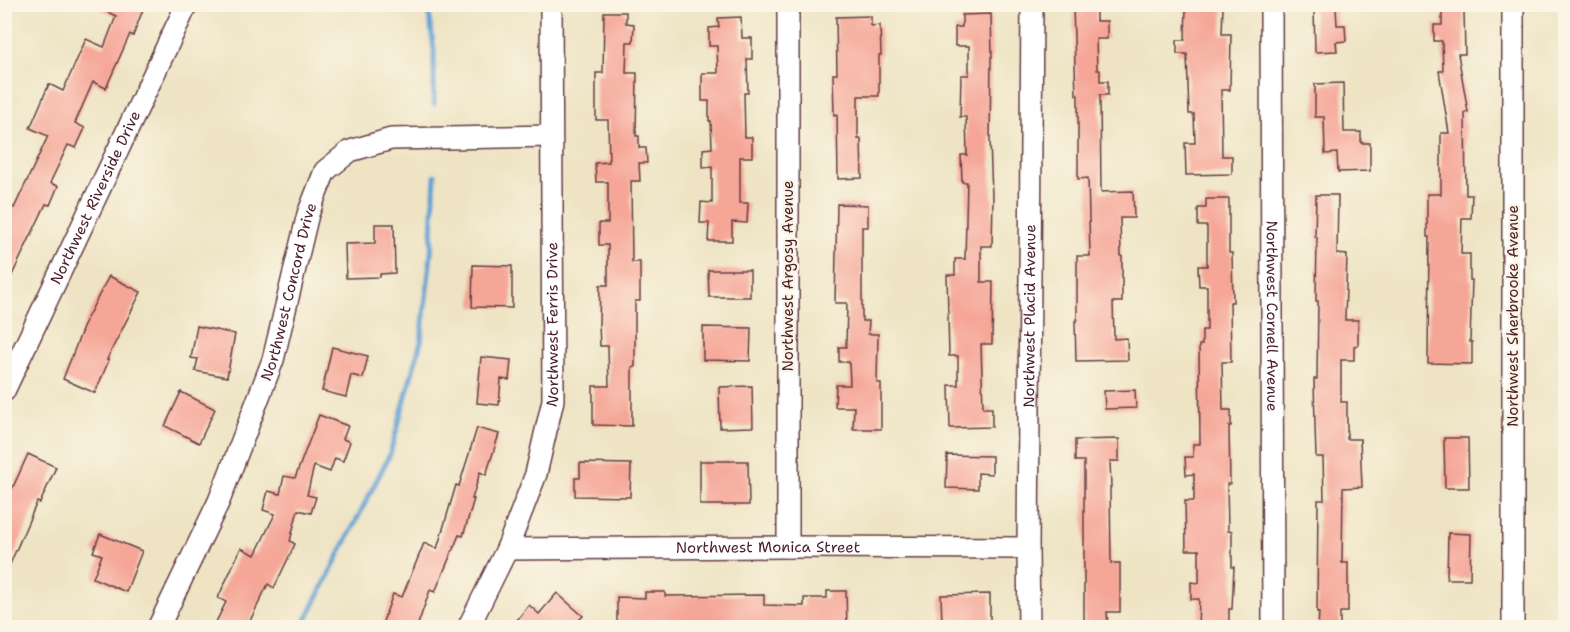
<svg xmlns="http://www.w3.org/2000/svg" width="1570" height="632" viewBox="0 0 1570 632" font-family="'Shantell Sans',sans-serif">
  <style>
    .lines { fill: none; stroke-linecap: round; stroke-linejoin: round }
    .stream { stroke: #5f9fd2; stroke-width: 5 }
    .building { fill: #f5a697 }
    .minor-casing { stroke: #633d42; stroke-width: 24 }
    .minor { stroke: #fff; stroke-width: 21 }
    .labels { text-anchor: middle; dominant-baseline: central; stroke-width: 5; stroke-linejoin: round; paint-order: stroke }
    .street-label { font-size: 15px; fill: #4a1f2b; stroke: #fcf5e5 }
  </style>
  <rect width="100%" height="100%" fill="#fcf5e5"/>
  <filter id="ink" filterUnits="userSpaceOnUse"><feTurbulence type="fractalNoise" baseFrequency=".0167" numOctaves="2"/><feDisplacementMap in="SourceGraphic" scale="12" xChannelSelector="R" yChannelSelector="G"/><feConvolveMatrix kernelMatrix="1 2 1 2 8 2 1 2 1" color-interpolation-filters="sRGB"/></filter>
  <filter id="wash" filterUnits="userSpaceOnUse"><feTurbulence type="fractalNoise" baseFrequency=".008" numOctaves="4" result="noise"/><feDisplacementMap in="SourceGraphic" scale="24" xChannelSelector="R" yChannelSelector="G"/><feGaussianBlur stdDeviation="1.35" result="paint"/><feColorMatrix in="noise" values="0 0 0 0 0 0 0 0 0 0 0 0 0 0 0 0 0 1.4 0 .05"/><feComposite in="paint" operator="in"/></filter>
  <g filter="url(#wash)">
    <rect width="100%" height="100%" fill="#eee4c4"/>
    <g class="lines">
      <g class="stream">
        <path d="M428,4l6,46v54"/>
        <path d="M302,628l88,-174 31,-113 10,-87 4,-79"/>
      </g>
    </g>
    <g id="blocks">
      <g class="building">
        <path d="M90,4h55l-12,32 -3,-2 -24,54 -13,-6 -18,41 10,5 -9,20 -8,-3 -18,38 8,3 -8,19 -4,-1 -42,88v-89l10,5 34,-72 -18,-8 19,-44 14,7 23,-52 18,8 12,-31z"/>
        <path d="M1073,7h23v14h11v18h-11l1,31h3v11h8v14h-8l1,97 32,-1 1,27h-14l1,38h1v46h-9l1,37 13,-1 1,22 -52,1 -1,-40h2v-65h13l-2,-78 -10,1v-84h-2z"/>
        <path d="M1186,7h37l-1,27h9l-1,56h-9l1,66h10v18l-46,1 -1,-32h10l-1,-29h-5l-2,-60h-10v-14h8z"/>
        <path d="M1336,8l1,17h8l1,16 -10,1 1,9 -22,1 -1,-43z"/>
        <path d="M1442,11h22l1,43h-7l10,58h-3l1,83h6l-1,23h-9l-1,36h9v26h2l-2,62h2v22l-44,-1 1,-126h-2v-43h14v-61h8l-10,-62h4l-1,-30h-8v-16h8z"/>
        <path d="M604,12h22v11l8,1 -1,18h-6l-1,31h11l-1,63h3v12h7l1,15h-8l1,18h-9l1,81h8v39h-5v66h-3v59l-39,-1v-39h16l-1,-40h-8l-1,-22 1,-39h8v-40h-9v-22h9v-41h-12l-1,-19 14,-1 -1,-42h-12v-47h7z"/>
        <path d="M991,14l1,43h-1l-1,83 2,57h1l-1,49h-11v36h12l-1,62h-11l2,64h9v19l-42,1 -1,-43h9v-29h-9l-2,-81h8v-16h10l2,-77h-5l-1,-27h6l-1,-38h-6l1,-42h8v-29h-14v-19h7v-12z"/>
        <path d="M871,16v10l9,-1 1,30h-2v41h-21v43h3l1,39 -24,1 -1,-65 -3,1 -1,-41h4l-1,-57z"/>
        <path d="M741,17l1,21h10v21h-5l1,34h-4l1,44h7v20h-12v46h8l-1,20 -15,-1v19h-24l1,-18h-9l1,-21 11,1v-36l-9,1v-19l9,-1 -1,-27h-2v-20h-7v-28h16l-1,-27h-8v-18l10,-1 -1,-9z"/>
        <path d="M1343,83l1,49h17v11h9v28l-32,1 -1,-19 -12,1 -1,-37h-9v-33z"/>
        <path d="M1316,195h22l-1,59 10,1 -2,65h13v26h-4v14h-13v42h6v37h13l2,48 -19,1 -1,75h6v49h-8v15h-22l1,-15h-2l1,-112h6l-1,-43h-7l-1,-32 -1,-46h3l1,-78h-2l1,-64h-2z"/>
        <path d="M1206,199h23v54h3l1,49h-3l1,60h-9l1,48h8v16h-2l1,58h-3l1,47h4v36h2l-2,42h-3v18h-31l1,-28h-8v-17l8,1v-33h-13l-1,-49h9v-27l-8,1 -1,-18h8v-13h7l-1,-99h3v-15h5v-44h-8l-1,-20h9v-40h-9v-18h8z"/>
        <path d="M837,204l31,1v22h-6v94h7l-1,13h10l-1,49h4v46h-28l1,-22h-19l1,-22h14l-1,-23h-10v-15h7l1,-44h-12z"/>
        <path d="M375,224h19l1,49 -15,1v3l-34,1 -1,-34 30,-1z"/>
        <path d="M473,265l39,1v42l-40,-1z"/>
        <path d="M708,270h42v27h-41z"/>
        <path d="M109,276l32,16 -32,63 -2,5h2l-14,33 -32,-14 23,-59z"/>
        <path d="M197,326l38,8 -8,43 -32,-6 3,-12 -7,-1z"/>
        <path d="M703,327l48,1 -1,33 -47,-1z"/>
        <path d="M332,347l36,9 -5,22 -12,-3 -5,22 -24,-6z"/>
        <path d="M481,357l30,3 -2,20 -8,-1 -2,26 -22,-2z"/>
        <path d="M752,386l1,41 -33,1 -1,-41z"/>
        <path d="M1135,390l1,18 -31,1 -1,-18z"/>
        <path d="M181,392l34,17 -16,34 -34,-17z"/>
        <path d="M319,415l29,11 -5,13 7,3 -7,19 -8,-3 -5,14 -16,-6 -7,29 9,2 -5,16 -13,-3 -8,31 5,3 -21,44 -6,-4 -21,43h-20l-11,-5 10,-20 -8,-4 23,-50 14,7 20,-41 -12,-4 5,-19 12,3 4,-18 11,2z"/>
        <path d="M477,428l22,6 -13,41 -6,-3 -8,27h2l-11,37 -4,-1 -24,57 -5,-2 -13,37h-36l12,-33 9,3 22,-54 13,6 19,-64 3,1z"/>
        <path d="M1444,438h24l1,50h-24z"/>
        <path d="M1119,439v22h-9l1,26h-1l1,76h9v49h-13l1,15h-24v-166h-9v-21z"/>
        <path d="M28,454l28,13 -16,36 -3,-1 -33,76v-71z"/>
        <path d="M947,455l45,1v18l-14,-1v16l-32,-1z"/>
        <path d="M700,461h48l1,44h-49z"/>
        <path d="M580,463l51,1 -1,33 -55,-1v-18h5z"/>
        <path d="M1448,533l23,1 -1,45h-23z"/>
        <path d="M100,534l42,17 -16,41 -33,-14 9,-23 -9,-3z"/>
        <path d="M827,591h19l1,36h-211l-19,-1v-29l28,1v-6h20v4l99,-1v10l40,1v-8h23z"/>
        <path d="M557,593l26,23 -11,11h-47l-8,-7 12,-15 10,9z"/>
        <path d="M990,594v29l-48,1 -1,-29z"/>
      </g>
    </g>
  </g>
  <g filter="url(#ink)">
    <use href="#blocks" fill-opacity="0" stroke="#633d42" stroke-width="1.5"/>
    <g class="lines">
      <g class="minor-casing">
        <g id="minor">
          <path d="M788,4v543"/>
          <path id="s1" d="M1271,4l2,624"/>
          <path d="M1513,4v624"/>
          <path id="s2" d="M4,391l183,-387"/>
          <path id="s3" d="M507,549l281,-2 240,1"/>
          <path id="s4" d="M158,628l61,-127 54,-141 35,-146 17,-43 25,-20 41,-12 160,-3"/>
          <path id="s5" d="M468,628l39,-79 29,-75 17,-74 -2,-396"/>
          <path id="s6" d="M1029,628l-1,-80 4,-544"/>
        </g>
      </g>
      <use href="#minor" class="minor"/>
    </g>
  </g>
  <g class="labels">
    <g class="street-label">
      <text stroke="none"><textPath href="#s2" startOffset="214">Northwest Riverside Drive</textPath></text>
      <text transform="translate(788 276) rotate(-90)">Northwest Argosy Avenue</text>
      <text stroke="none"><textPath href="#s4" startOffset="362">Northwest Concord Drive</textPath></text>
      <text stroke="none"><textPath href="#s6" startOffset="312">Northwest Placid Avenue</textPath></text>
      <text stroke="none"><textPath href="#s1" startOffset="312">Northwest Cornell Avenue</textPath></text>
      <text transform="translate(1513 316) rotate(-90)">Northwest Sherbrooke Avenue</text>
      <text stroke="none"><textPath href="#s5" startOffset="320">Northwest Ferris Drive</textPath></text>
      <text stroke="none"><textPath href="#s3" startOffset="261">Northwest Monica Street</textPath></text>
    </g>
  </g>
  <rect width="1570" height="632" fill="none" stroke="#fcf5e5" stroke-width="24"/>
</svg>
